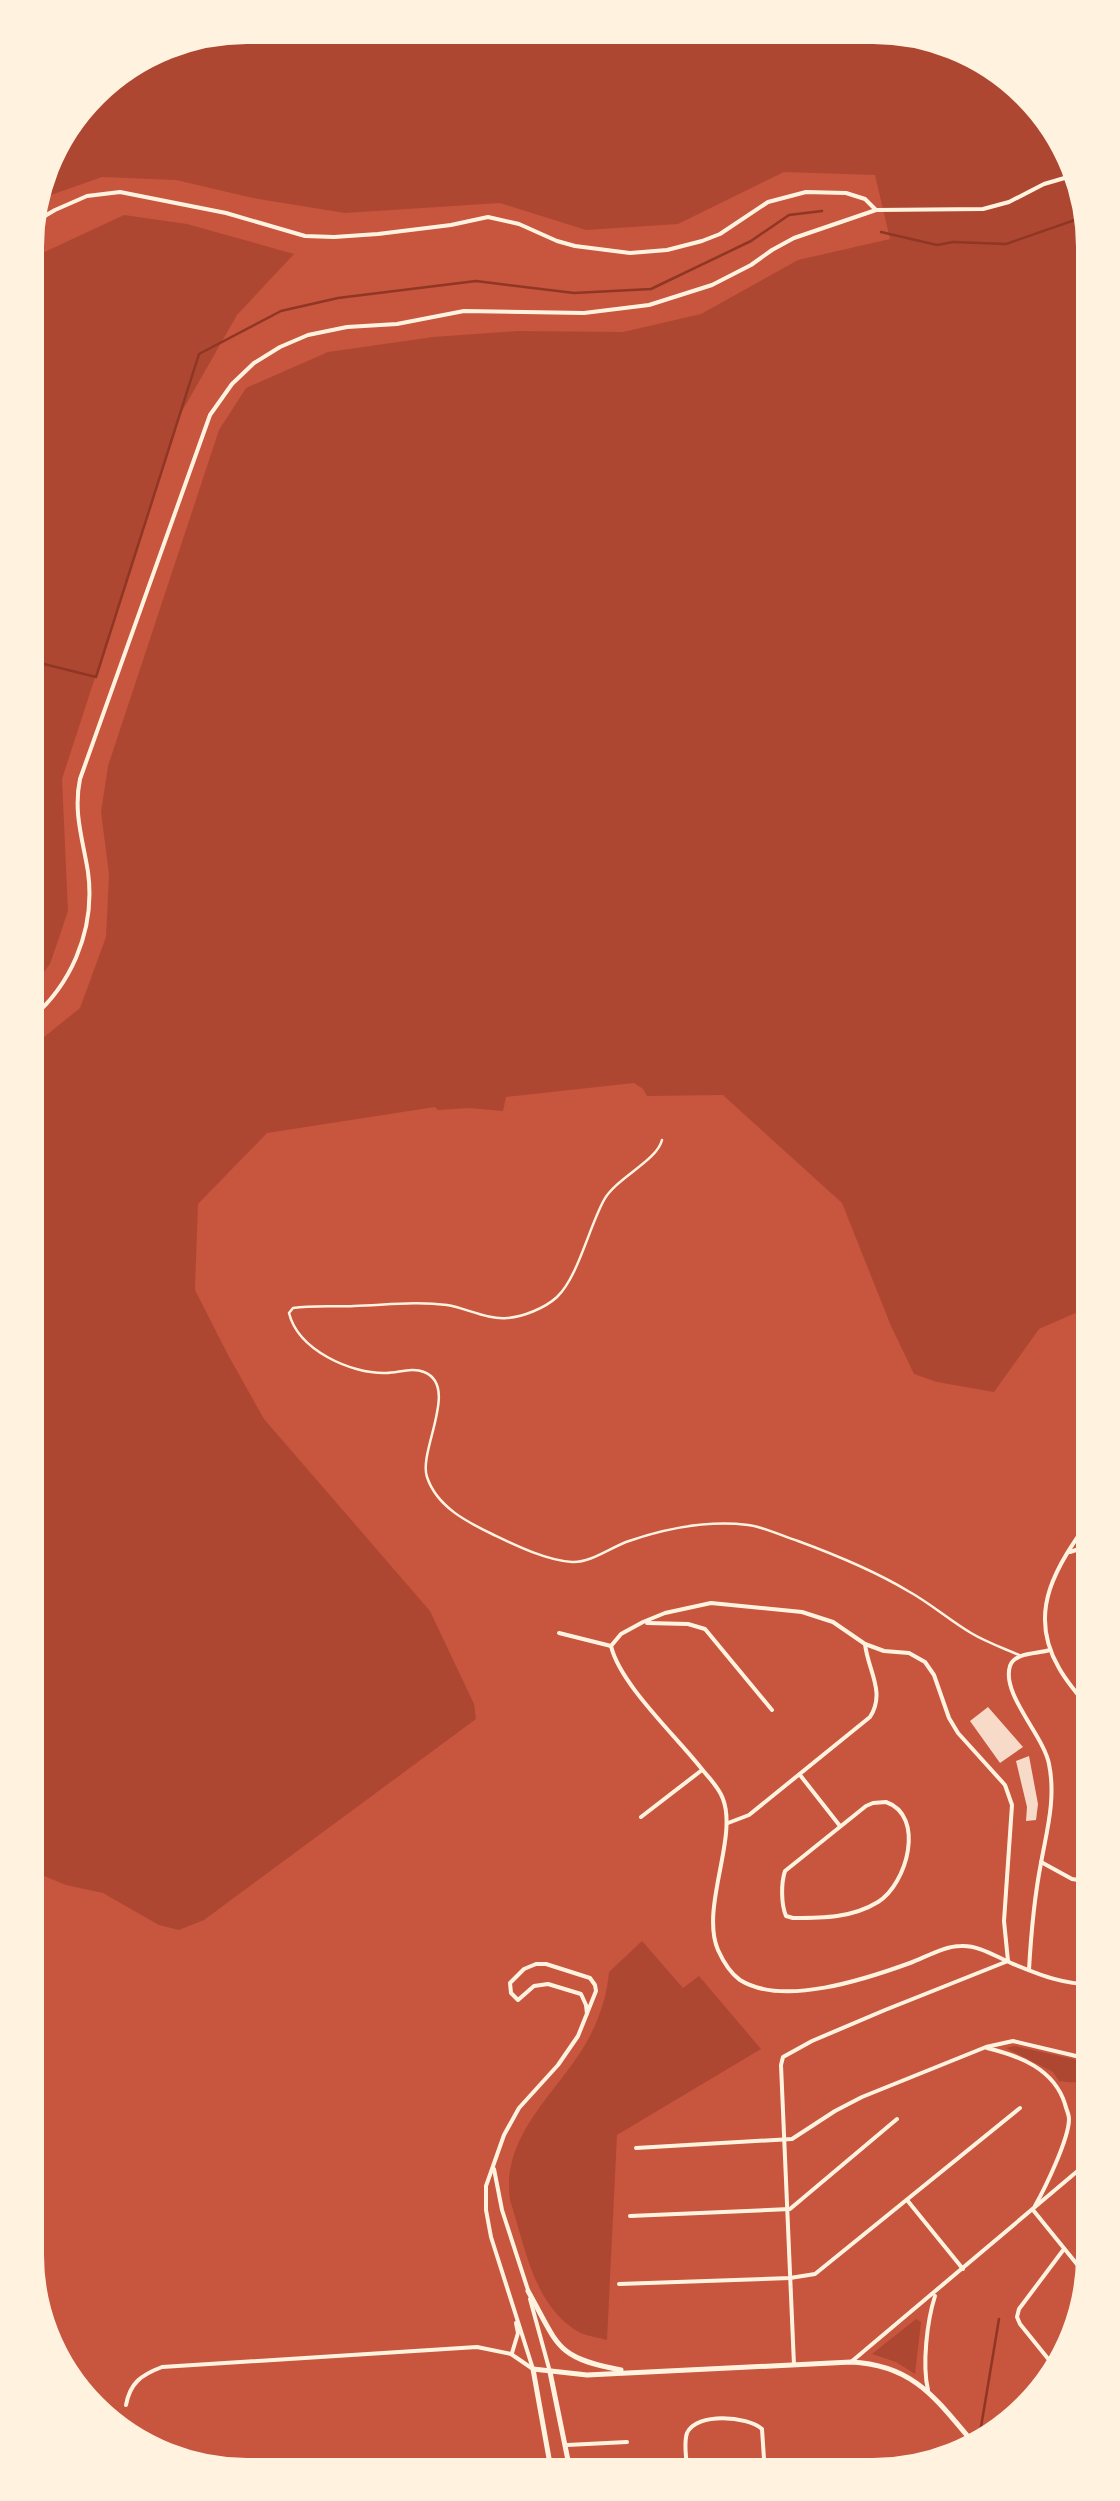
<svg xmlns="http://www.w3.org/2000/svg" width="1120" height="2501" viewBox="0 0 1120 2501" font-family="Merriweather,serif">
  <style>
    .green { fill: #ae4732 }
    .lines { fill: none; stroke-linecap: round; stroke-linejoin: round }
    .stream { stroke: #8f3625; stroke-width: 2.5 }
    .building { fill: #f7dbc8 }
    .path { stroke: #fff3e0; stroke-width: 2.5 }
    .service { stroke: #fff3e0; stroke-width: 2.5 }
    .minor { stroke: #fff3e0; stroke-width: 4 }
    .tertiary { stroke: #fff3e0; stroke-width: 5 }
    .rim { fill: none; stroke: #fff3e0; stroke-width: 12 }
  </style>
  <rect width="100%" height="100%" fill="#c8553d"/>
  <g class="green">
    <path d="M247,20l670,4 106,53 69,110 4,1117 -57,25 -45,63 -57,-10 -23,-8 -23,-48 -49,-123 -119,-108 -76,1 -4,-7 -9,-6 -128,14 -3,14 -34,-3 -31,2 -3,-3 -168,26 -69,71 -3,86 32,63 37,66 166,192 44,93 2,15 -272,201 -25,10 -20,-5 -56,-32 -37,-8 -22,-9 -18,-17 -3,-805 57,-46 26,-71 3,-63 -8,-62 7,-46 111,-336 27,-42 82,-36 105,-15 84,-6 106,1 78,-18 97,-54 92,-21 -15,-64 -91,-3 -106,52 -92,6 -86,-27 -155,10 -92,-15 -77,-18 -74,-3 -74,26 16,-57 53,-69 63,-40z"/>
    <path d="M124,215l63,9 107,30 -57,61 -56,98 -119,366 6,132 -18,53 -27,35 -2,-736z"/>
    <path d="M642,1941l41,47 16,-12 62,73 -144,86 -10,205c-10,-3 -22,-4 -30,-9 -44,-27 -52,-85 -67,-131 -9,-64 45,-105 75,-155 13,-22 22,-48 24,-73z"/>
    <path d="M1015,2046l62,14 22,-6c0,30 -16,30 -40,27l-6,-9 -47,-24z"/>
    <path d="M916,2319l5,3 -6,52 -19,-12 -24,-8z"/>
  </g>
  <g class="lines">
    <g class="stream">
      <path d="M881,232l56,13 16,-3 53,2 86,-30"/>
      <path d="M22,665l14,-3 60,15 103,-323 82,-43 57,-13 138,-17 98,12 77,-4 100,-48 38,-26 33,-4"/>
      <path d="M980,2433l19,-114"/>
    </g>
  </g>
  <g class="building">
    <path d="M988,1707l35,40 -23,16 -30,-42z"/>
    <path d="M1029,1756l9,48 -2,16 -10,1 1,-14 -11,-46z"/>
  </g>
  <g class="lines">
    <path class="path" d="M1091,1699l6,-6"/>
    <path class="service" d="M662,1140c-5,21 -46,38 -58,60 -15,27 -26,77 -47,97 -12,11 -34,20 -50,21 -19,2 -41,-10 -60,-13 -31,-4 -61,0 -93,1 -20,1 -41,-1 -61,2l-4,5c9,37 62,61 97,60 12,0 26,-6 38,-1 36,14 -6,79 3,105 10,30 40,45 67,58 23,11 52,25 78,27 19,1 39,-15 57,-21 38,-13 78,-21 119,-16 16,2 34,11 50,16 38,14 75,29 110,50 22,12 41,29 63,42 15,9 32,15 48,22"/>
    <g class="minor">
      <path d="M21,230l34,-20 32,-14 33,-4 106,21 79,23 29,1 44,-3 73,-9 37,-8 31,7 38,17 18,5 55,7 37,-3 35,-9 18,-7 48,-32 38,-10 40,1 19,6 11,11"/>
      <path d="M23,1025c47,-35 73,-94 65,-153 -5,-32 -15,-59 -8,-93l130,-364 22,-31 22,-21 26,-16 28,-12 39,-8 50,-3 67,-13 120,2 65,-8 63,-20 39,-20 21,-15 22,-12 82,-28 107,-1 26,-7 35,-18 24,-7 17,-1"/>
      <path d="M1097,1509c-34,49 -74,98 -38,159 10,18 25,34 39,50"/>
      <path d="M1070,1552l15,-5 12,1"/>
      <path d="M647,1623l41,1 17,5 67,81"/>
      <path d="M559,1633l52,13"/>
      <path d="M611,1646c9,38 64,89 90,122 7,9 18,19 22,31 15,39 -23,109 -5,151 5,11 12,23 22,30 43,27 126,-1 170,-17 16,-6 34,-17 51,-17 17,-1 34,10 50,17 29,12 55,23 87,21"/>
      <path d="M611,1646l10,-12 22,-12 22,-9 46,-10 91,9 31,10 32,22 19,7 25,2 16,9 9,13 15,43 9,15 47,52 7,20 -8,116 4,40"/>
      <path d="M800,1775l40,51"/>
      <path d="M886,1802c40,14 21,82 -8,100 -26,16 -55,16 -85,16l-7,-2c-5,-12 -5,-33 -1,-45l81,-65 7,-3z"/>
      <path d="M641,1817l61,-47"/>
      <path d="M728,1823l21,-8 121,-98c16,-25 -2,-46 -5,-73"/>
      <path d="M1041,1862l31,17 26,4"/>
      <path d="M1029,1970c2,-36 5,-71 12,-107 6,-33 15,-65 8,-99 -5,-28 -48,-70 -39,-98 5,-14 27,-12 40,-16"/>
      <path d="M987,2048c33,8 67,21 78,56 1,5 4,10 4,15 0,20 -24,69 -34,87"/>
      <path d="M636,2148l156,-9 43,-28 27,-14 124,-50 27,-6 63,15"/>
      <path d="M494,2169l8,41 26,80"/>
      <path d="M907,2200l56,69"/>
      <path d="M1033,2210l60,74"/>
      <path d="M630,2216l160,-7 107,-90"/>
      <path d="M619,2284l171,-6 25,-4 205,-166"/>
      <path d="M530,2299l20,73"/>
      <path d="M512,2353l6,-20 -2,-10"/>
      <path d="M851,2362l248,-209"/>
      <path d="M794,2365l-13,-300 2,-8 29,-16 73,-31 123,-49"/>
      <path d="M533,2369l-42,-132 -5,-27v-24l18,-51 15,-27 39,-43 20,-29 18,-45 -1,-6 -5,-7 -44,-14h-10l-12,5 -14,14 1,10 7,7 16,-14 14,-2 33,10 5,11 1,9"/>
      <path d="M1058,2371l-38,-47 -3,-7 2,-8 45,-60"/>
      <path d="M928,2390c-6,-25 -1,-69 7,-94"/>
      <path d="M126,2405c4,-22 15,-30 36,-38l315,-20 34,7 22,15"/>
      <path d="M567,2445l60,-3"/>
      <path d="M688,2474c-1,-12 -5,-29 -1,-41 10,-21 60,-17 75,-4l3,45"/>
    </g>
    <g class="tertiary">
      <path d="M528,2291c31,55 27,67 93,79"/>
      <path d="M550,2372l21,103"/>
      <path d="M552,2475l-19,-106 54,6 264,-13c65,3 87,40 125,84"/>
    </g>
  </g>
  <path d="M0 0H1120V2501H0ZM247 38H873A209 209 0 0 1 1082 247V2255A209 209 0 0 1 873 2464H247A209 209 0 0 1 38 2255V247A209 209 0 0 1 247 38Z" fill="#fff3e0" fill-rule="evenodd"/>
  <path class="rim" d="M247 38H873A209 209 0 0 1 1082 247V2255A209 209 0 0 1 873 2464H247A209 209 0 0 1 38 2255V247A209 209 0 0 1 247 38Z"/>
</svg>
